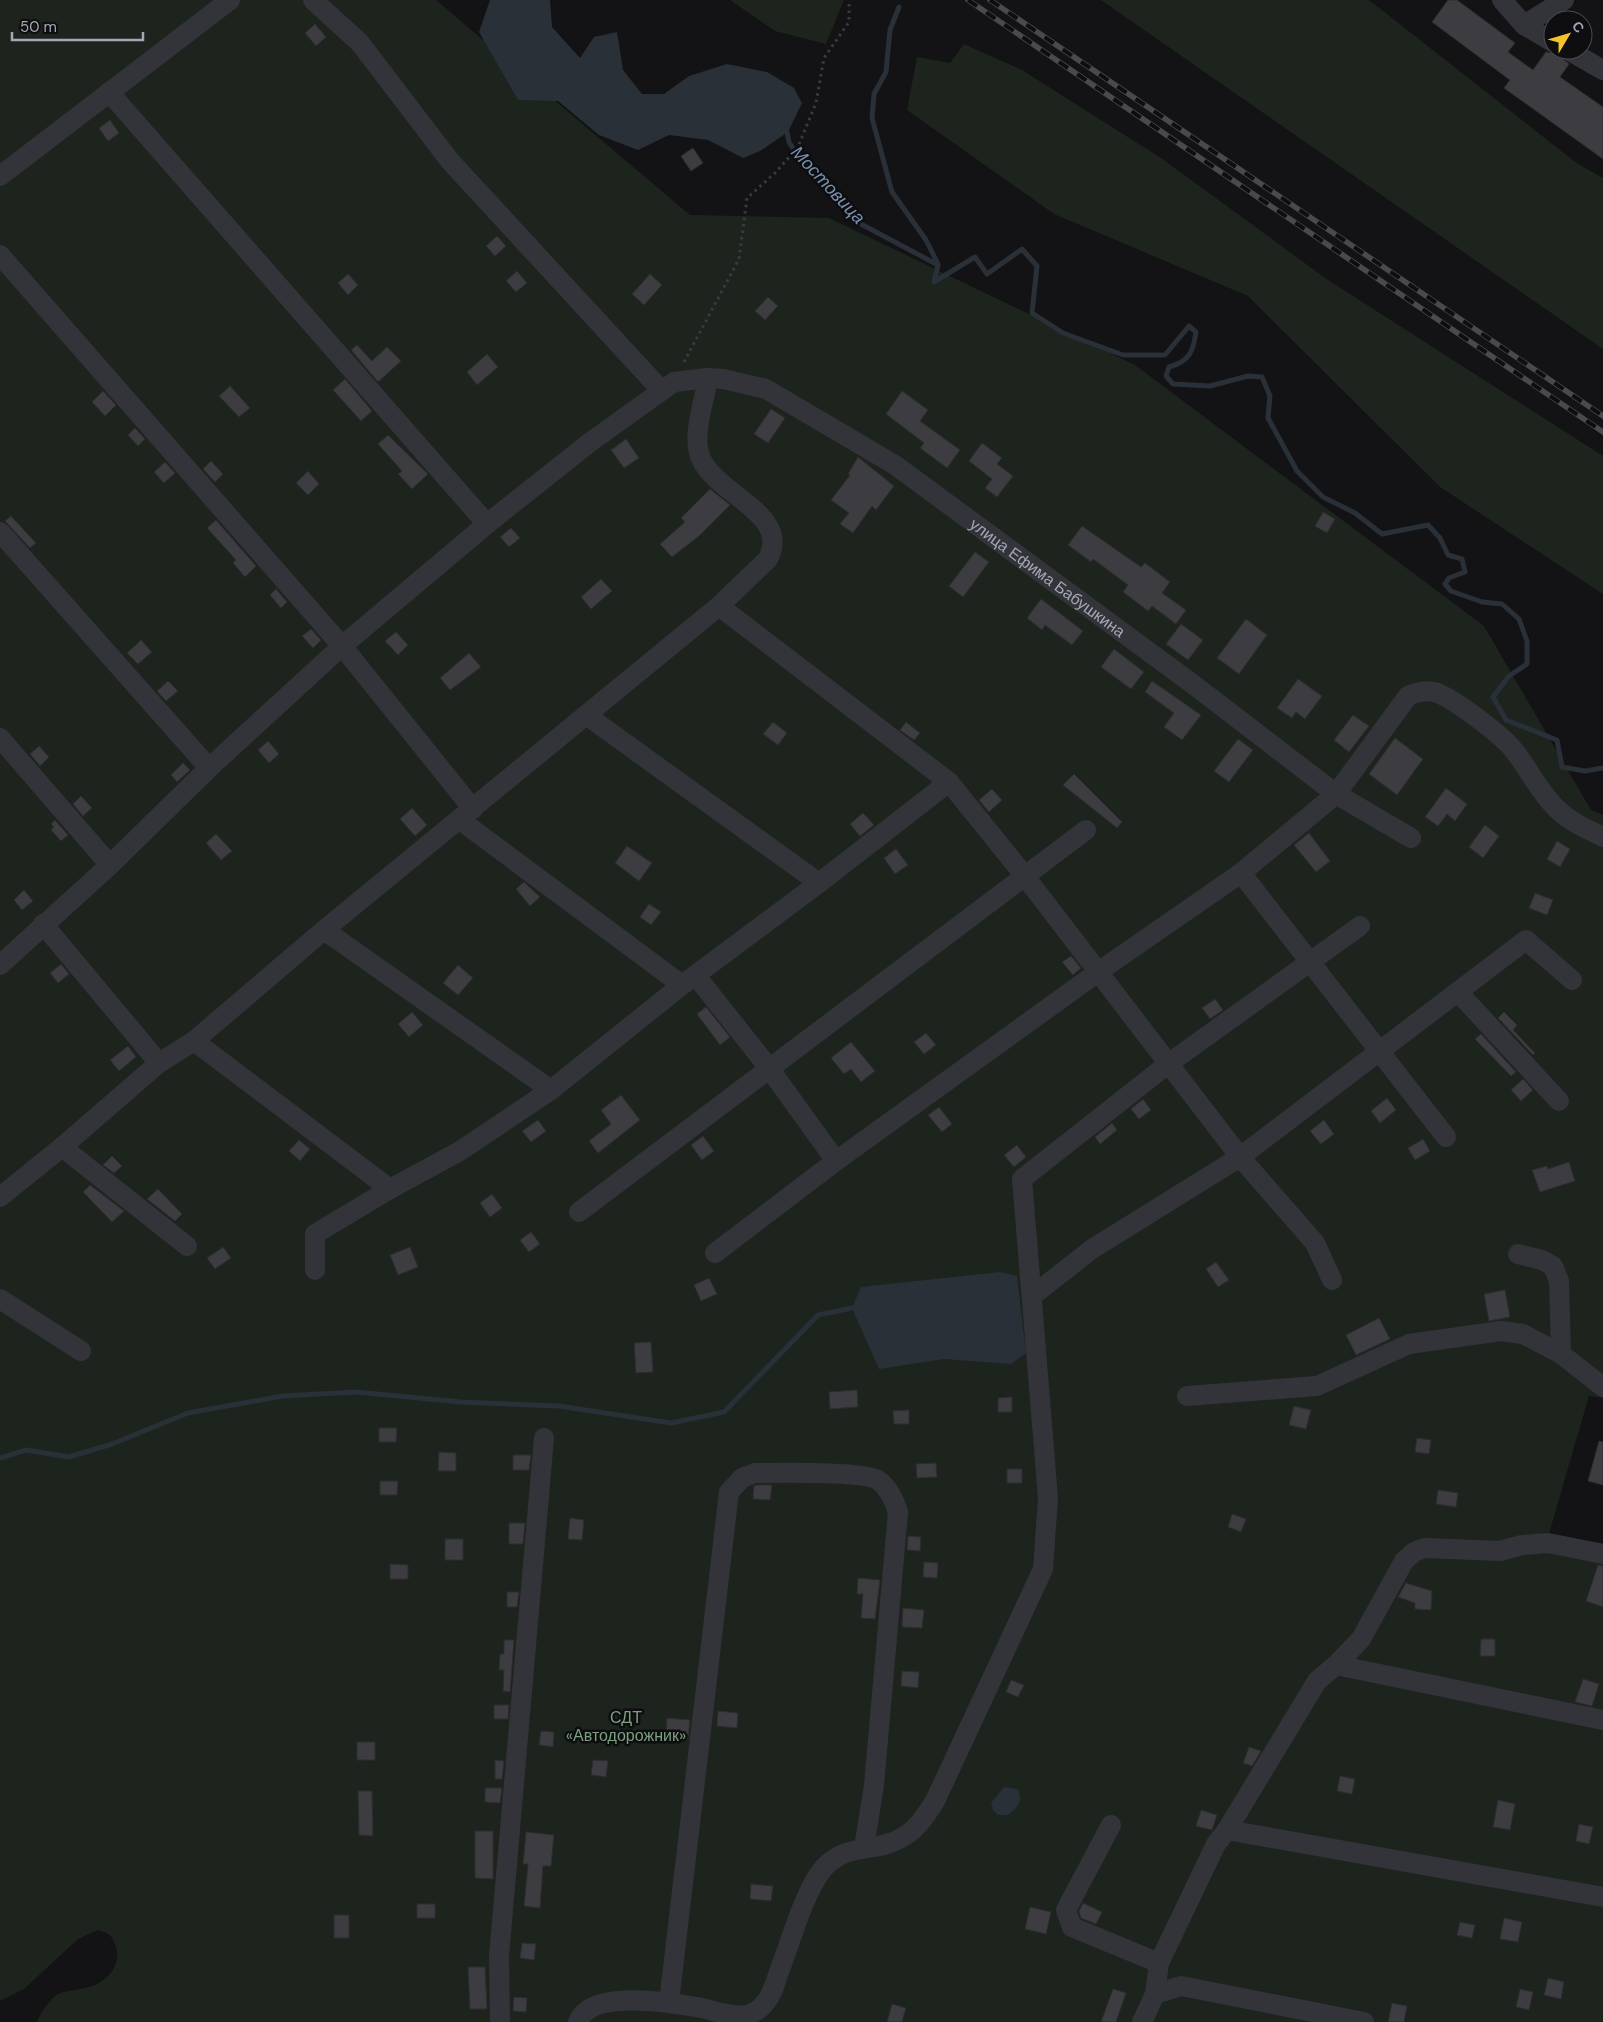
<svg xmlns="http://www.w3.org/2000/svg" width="1603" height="2022" viewBox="0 0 1603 2022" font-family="'DM Sans',sans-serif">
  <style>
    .green { fill: #1d241e }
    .water { fill: #293038 }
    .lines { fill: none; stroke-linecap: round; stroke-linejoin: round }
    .stream { stroke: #293038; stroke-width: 5 }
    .building { fill: #3d3c41; stroke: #2d2c30 }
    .path { stroke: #393b40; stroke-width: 3; stroke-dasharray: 2.5 4; stroke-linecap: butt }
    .minor { stroke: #333439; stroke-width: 20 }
    .rail-casing { stroke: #484a50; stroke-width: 5.5 }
    .rail { stroke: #0e0d0f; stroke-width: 4; stroke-dasharray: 11; stroke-linecap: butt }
    .labels { text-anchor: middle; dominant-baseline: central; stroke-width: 5; stroke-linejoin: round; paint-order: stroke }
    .street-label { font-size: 16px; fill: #a4a7b5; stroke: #0e0d0f }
    .park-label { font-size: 16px; fill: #7aa080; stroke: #0e0d0f }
    .water-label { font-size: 18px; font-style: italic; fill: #7a92b1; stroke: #0e0d0f }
  </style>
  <rect width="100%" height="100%" fill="#131214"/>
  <g class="green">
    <path d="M0,0h436l254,215 139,3 306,147 349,261 107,184 12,5v583l-14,-2 -41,141 55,12v473h-1566c3,-9 13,-23 21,-28 9,-4 21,-4 31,-7 17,-5 33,-21 27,-40 -3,-11 -7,-14 -18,-17l-20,9 -54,50 -24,12z"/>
    <path d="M730,0h114l-18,44 -51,-13z"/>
    <path d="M1101,0h268l209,164 25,14v171z"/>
    <path d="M964,44l58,26 139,88 167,122 275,176v138l-163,-107 -192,-191 -194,-82 -147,-104 10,-53 33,6z"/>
  </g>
  <g class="water">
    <path d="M490,0h60l2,27 28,31 14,-21 23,-5 6,38 19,24h22l25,-18 38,-12 40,8 27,16 8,15 -14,29 -28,19 -17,7 -35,-18 -39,-5 -31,15 -39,-15 -41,-34 -40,-1 -39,-68z"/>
    <path d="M1000,1272l17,4 9,77 -15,11 -67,-5 -65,10 -27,-61 9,-21z"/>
    <path d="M1004,1787l13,2c8,11 0,20 -10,26h-9l-5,-5 -2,-7z"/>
  </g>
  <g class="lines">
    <g class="stream">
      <path d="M899,7l-9,23 -4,42 -12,22 -2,24 20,74 34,48 12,24"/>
      <path d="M786,127l3,15 10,16 62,66 77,41 -4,17 41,-25 12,17 35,-25 15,17 -5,47 31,20 60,22h42l24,-29 7,6c-3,20 -6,29 -27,35l-3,9 7,8 37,2 38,-10 14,1 8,19 -2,22 29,53 26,26 32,16 27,21 46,-9 12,13 8,17 14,4 3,13 -16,6 -4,6 6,7 31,11 20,2 17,15 8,22v23l-18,12 -16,21 13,23 51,20 5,27 23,4 18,-3"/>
      <path d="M0,1458l26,-8 43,7 43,-13 76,-31 95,-17 73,-4 105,10 98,4 112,17 53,-11 94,-97 34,-7"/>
    </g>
  </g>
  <g class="building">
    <path d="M1448,0h9l58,43 -7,9 25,18 13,-18 10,1 13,11 -9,13 43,30v52l-99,-71 6,-8 -78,-58z"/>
    <path d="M315,24l11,13 -10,9 -11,-13z"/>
    <path d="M110,120l9,13 -11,8 -9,-13z"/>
    <path d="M693,148l10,15 -12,8 -10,-15z"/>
    <path d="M497,236l9,10 -11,10 -9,-10z"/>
    <path d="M517,271l10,12 -11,9 -10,-11z"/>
    <path d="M348,274l10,11 -10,10 -10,-12z"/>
    <path d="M650,274l12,11 -18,20 -12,-11z"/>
    <path d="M768,297l10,9 -13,14 -10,-9z"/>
    <path d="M357,345l15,16 15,-14 14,14 -23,21 -27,-32z"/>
    <path d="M487,354l11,13 -21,18 -10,-13z"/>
    <path d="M345,379l27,32 -11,10 -28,-31z"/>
    <path d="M230,386l20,22 -11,9 -20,-21z"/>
    <path d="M103,391l13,14 -11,11 -13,-14z"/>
    <path d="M902,391l26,19 -8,11 40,29 -13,18 -27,-20 4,-5 -38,-29z"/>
    <path d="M771,409l14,9 -17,25 -14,-9z"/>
    <path d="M135,428l10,11 -7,7 -10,-11z"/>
    <path d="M388,435l40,39 -16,15 -14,-15 4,-3 -24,-27z"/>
    <path d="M626,439l13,19 -15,10 -13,-18z"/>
    <path d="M982,443l20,15 -5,6 16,12 -16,21 -12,-9 7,-9 -23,-18z"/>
    <path d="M858,457l36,29 -18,24 -4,-4 -19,27 -13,-9 9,-11 -18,-13 19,-25 -2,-1z"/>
    <path d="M211,461l12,13 -8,8 -12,-13z"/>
    <path d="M165,462l10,11 -11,10 -10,-11z"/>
    <path d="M308,471l11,13 -11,11 -12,-12z"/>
    <path d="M710,489l20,16 -31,31 -27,21 -12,-13 25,-22 -4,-4z"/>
    <path d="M1323,512l12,7 -8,14 -12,-7z"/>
    <path d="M11,516l25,27 -6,5 -25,-27z"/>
    <path d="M216,520l40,46 -11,11 -12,-14 3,-3 -29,-32z"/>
    <path d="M1082,526l59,41 4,-4 25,19 -8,11 24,17 -10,14 -24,-18 -4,5 -25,-19 5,-7 -35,-26 -2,3 -23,-17z"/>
    <path d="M511,528l9,10 -11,9 -9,-10z"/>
    <path d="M975,552l14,10 -26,35 -14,-11z"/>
    <path d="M601,579l11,12 -21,18 -10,-12z"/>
    <path d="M276,589l11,13 -6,6 -11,-13z"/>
    <path d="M1041,599l42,32 -11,14 -27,-20 -3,5 -15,-12z"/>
    <path d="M1246,619l21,16 -28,39 -22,-16z"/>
    <path d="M1181,624l22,16 -15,20 -22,-16z"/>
    <path d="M311,629l10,11 -8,8 -11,-12z"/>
    <path d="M396,632l12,13 -10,10 -13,-14z"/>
    <path d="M141,640l11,12 -14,12 -11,-11z"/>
    <path d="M1114,649l30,23 -13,17 -30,-22z"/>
    <path d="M469,653l12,14 -31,23 -10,-12z"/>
    <path d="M1298,679l24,17 -17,23 -9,-7 -4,6 -15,-10z"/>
    <path d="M168,681l10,10 -12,10 -9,-10z"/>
    <path d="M1152,681l49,34 -19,25 -18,-13 10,-14 -29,-21z"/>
    <path d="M1353,715l16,11 -20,26 -15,-12z"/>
    <path d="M773,722l14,11 -9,12 -15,-11z"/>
    <path d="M906,722l14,11 -6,7 -14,-10z"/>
    <path d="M1395,738l28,21 -26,36 -28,-21z"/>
    <path d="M1238,739l15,11 -24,32 -15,-11z"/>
    <path d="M268,741l11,13 -10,9 -11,-13z"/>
    <path d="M39,746l10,11 -9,9 -10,-12z"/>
    <path d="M183,763l7,7 -13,12 -6,-7z"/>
    <path d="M1074,774l48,48 -5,6 -54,-43z"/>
    <path d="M1446,788l21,16 -12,17 -8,-7 -9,12 -13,-9z"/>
    <path d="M992,789l10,11 -13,12 -10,-12z"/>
    <path d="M81,796l11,12 -9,8 -10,-12z"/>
    <path d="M412,808l15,17 -12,11 -15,-17z"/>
    <path d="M863,813l11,12 -14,11 -10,-12z"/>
    <path d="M55,820l13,15 -7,6 -10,-11 3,-3 -3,-3z"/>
    <path d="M1485,825l14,11 -16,22 -14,-11z"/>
    <path d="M1309,833l21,28 -14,11 -22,-27z"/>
    <path d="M216,834l16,17 -11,9 -15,-17z"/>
    <path d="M1557,841l13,8 -10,18 -13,-8z"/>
    <path d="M627,846l25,17 -13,18 -24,-18z"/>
    <path d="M896,849l12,16 -13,9 -11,-16z"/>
    <path d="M524,882l16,15 -10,9 -14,-17z"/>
    <path d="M24,890l9,11 -11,9 -8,-10z"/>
    <path d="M1535,893l18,7 -6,15 -18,-7z"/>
    <path d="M649,904l12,8 -10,13 -11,-8z"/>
    <path d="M1071,956l10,12 -8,7 -11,-13z"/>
    <path d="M61,964l8,10 -11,9 -8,-10z"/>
    <path d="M458,965l15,13 -15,17 -15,-12z"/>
    <path d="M1215,999l8,11 -13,9 -8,-11z"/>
    <path d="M706,1007l24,30 -10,8 -23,-31z"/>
    <path d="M412,1012l11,13 -14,12 -11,-13z"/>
    <path d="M1504,1012l13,13 -4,5 22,23 -2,2 -35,-37z"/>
    <path d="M926,1033l10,12 -12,9 -10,-12z"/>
    <path d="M1481,1034l35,38 -5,4 -36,-37z"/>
    <path d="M851,1042l24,29 -14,11 -10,-13 -7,5 -13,-16z"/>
    <path d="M128,1046l8,11 -17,14 -9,-11z"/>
    <path d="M1523,1079l10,11 -12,11 -10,-11z"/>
    <path d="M621,1095l19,25 -42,33 -9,-12 22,-17 -10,-14z"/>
    <path d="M1387,1098l9,12 -16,13 -9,-12z"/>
    <path d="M1143,1099l8,11 -12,9 -8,-10z"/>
    <path d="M939,1107l13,17 -10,8 -14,-17z"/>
    <path d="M538,1120l8,11 -15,11 -9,-11z"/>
    <path d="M1324,1120l10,14 -13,10 -11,-13z"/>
    <path d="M1112,1123l5,7 -17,14 -5,-7z"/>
    <path d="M703,1136l11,15 -12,9 -11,-15z"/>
    <path d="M1423,1139l7,12 -15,9 -7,-12z"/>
    <path d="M299,1140l11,9 -10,12 -11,-10z"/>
    <path d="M1017,1145l9,12 -12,10 -10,-12z"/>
    <path d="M112,1156l10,10 -8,7 -11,-8z"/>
    <path d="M1569,1162l6,19 -35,11 -8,-22 15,-4 1,3z"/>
    <path d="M90,1185l34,26 -12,11 -29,-30z"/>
    <path d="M158,1189l24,25 -7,7 -28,-22z"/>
    <path d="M492,1194l10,14 -12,9 -10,-14z"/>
    <path d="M531,1232l9,12 -11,8 -9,-12z"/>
    <path d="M223,1247l8,11 -16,11 -8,-11z"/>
    <path d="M410,1247l8,20 -20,8 -8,-20z"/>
    <path d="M1216,1262l13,18 -11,7 -12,-18z"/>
    <path d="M709,1278l8,16 -16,7 -7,-16z"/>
    <path d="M1505,1290l5,27 -21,4 -5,-27z"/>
    <path d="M1379,1318l11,21 -34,16 -10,-20z"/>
    <path d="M651,1342l2,30 -17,1 -2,-30z"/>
    <path d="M857,1390l1,17 -28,2 -1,-17z"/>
    <path d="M1012,1397v15h-14v-14z"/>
    <path d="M1294,1406l17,4 -5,19 -17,-4z"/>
    <path d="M909,1410v14h-15l-1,-13z"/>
    <path d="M379,1428h18l-1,14h-17z"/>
    <path d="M1417,1438l14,2 -2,14 -14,-2z"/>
    <path d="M1599,1441l4,1v43l-15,-4z"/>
    <path d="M439,1452l17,1v18h-18z"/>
    <path d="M513,1455h18l-2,15h-16z"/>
    <path d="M936,1463l1,14 -20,1 -1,-14z"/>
    <rect x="1007" y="1469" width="15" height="14"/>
    <path d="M380,1481h18l-1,14h-17z"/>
    <path d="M757,1485h15l-2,15 -17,-1 1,-13z"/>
    <path d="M1438,1490l20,3 -2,14 -20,-3z"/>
    <path d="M1232,1514l14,5 -5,13 -13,-5z"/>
    <path d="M570,1518l14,2 -2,20 -14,-1z"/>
    <path d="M509,1523h16l-2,21h-14z"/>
    <path d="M908,1536l13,1 -1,14 -13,-1z"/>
    <rect x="445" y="1539" width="18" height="21"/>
    <path d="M924,1562l14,1 -1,15 -14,-1z"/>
    <path d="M390,1564l18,1v14h-18z"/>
    <path d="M1598,1565l5,1v41l-17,-6z"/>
    <path d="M858,1578l22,2 -5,39 -14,-1 2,-24h-6z"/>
    <path d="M1406,1583l26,8 -1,19 -16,-1v-6l-17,-6z"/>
    <path d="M507,1592h12l-2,15h-10z"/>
    <path d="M903,1608l21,2 -2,18 -20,-1z"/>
    <path d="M1481,1639h14v17h-15z"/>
    <path d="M504,1640h10l-4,52 -7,-1 1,-21h-5l1,-16h4z"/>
    <path d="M902,1671l17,1 -1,16 -17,-2z"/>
    <path d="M1583,1679l16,5 -7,22 -17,-4z"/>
    <path d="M1011,1680l13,5 -6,12 -12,-5z"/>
    <path d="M494,1705h15l-1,14h-14z"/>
    <path d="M718,1711l20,2 -1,15 -20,-2z"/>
    <path d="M667,1718l23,2 -2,18 -22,-2z"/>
    <path d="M541,1731l13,1 -1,15 -14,-2z"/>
    <rect x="357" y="1742" width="18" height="18"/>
    <path d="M1249,1747l12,4 -9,15 -9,-3z"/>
    <path d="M495,1760l9,1 -2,18h-7z"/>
    <path d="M593,1760l15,1 -2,16 -15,-2z"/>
    <path d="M1340,1776l15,3 -3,15 -15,-3z"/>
    <path d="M485,1788h17l-2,15 -15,-1z"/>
    <path d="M358,1791h14l1,45 -14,-1z"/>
    <path d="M1498,1800l17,4 -5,26 -17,-3z"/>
    <path d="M1201,1810l16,5 -5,15 -16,-4z"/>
    <path d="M1579,1824l14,3 -4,17 -13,-3z"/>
    <path d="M475,1831h18v48l-18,-1z"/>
    <path d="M526,1832l28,3 -3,31h-8l-3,42 -16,-2 4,-42h-5z"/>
    <path d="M751,1884l22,2 -2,15 -21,-2z"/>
    <path d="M1083,1903l19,9 -6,12 -15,-6 -2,-7z"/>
    <rect x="417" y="1904" width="18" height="14"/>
    <path d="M1030,1907l21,5 -5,22 -21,-5z"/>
    <rect x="334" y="1915" width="15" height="23"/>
    <path d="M1504,1918l18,4 -4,20 -18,-3z"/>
    <path d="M1460,1922l15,3 -3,13 -15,-3z"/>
    <path d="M522,1943l14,1 -2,16 -14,-2z"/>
    <path d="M468,1967h17l2,42h-17z"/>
    <path d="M1548,1978l16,4 -3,17 -17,-4z"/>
    <path d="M1113,1989l13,4 -10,29h-15z"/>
    <path d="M1520,1989l13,3 -4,18 -13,-3z"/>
    <path d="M514,1997l13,1 -1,14 -13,-1z"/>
    <path d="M1392,2003l15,3 -3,16h-16z"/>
    <path d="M892,2004l14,4 -4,14h-15z"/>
  </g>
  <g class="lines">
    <path class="path" d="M684,362l55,-103 8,-61 28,-25 23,-26 18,-44 8,-45 25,-36v-22"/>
    <g class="minor">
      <path d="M313,0l47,43 90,118 212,230"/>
      <path d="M1502,0l22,25 29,17"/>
      <path d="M1524,25l40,-25"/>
      <path d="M1568,50l35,20"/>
      <path d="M109,92l378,432"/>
      <path d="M0,176l230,-176"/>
      <path d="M0,255l342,391 131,163"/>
      <path d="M0,532l209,236"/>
      <path d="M719,606l230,176 75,93 216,282 286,-217 46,40"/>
      <path d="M586,715l233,168"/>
      <path d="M0,738l110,127"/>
      <path d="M460,820l222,165"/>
      <path d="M1241,873l205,264"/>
      <path d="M43,924l116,139"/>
      <path d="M324,930l227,160"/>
      <path id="s1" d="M0,965l110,-100 99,-97 133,-122 145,-122 102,-81 85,-61 34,-4 15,1 43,10 129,76 299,220 142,109 75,44"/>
      <path d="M696,976l73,92 67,93"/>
      <path d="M1458,992l101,109"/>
      <path d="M194,1041l196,148"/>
      <path d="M62,1147l125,99"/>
      <path d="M0,1197l62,-50 97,-84 35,-22 130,-111 395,-324 49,-47c25,-47 -59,-66 -69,-106 -6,-20 6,-55 9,-75"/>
      <path d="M579,1212l507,-382"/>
      <path d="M715,1253l121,-92 262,-189 143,-99 95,-79 72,-98c9,-4 16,-6 26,-4 17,4 66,42 78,56 16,19 26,43 45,61 13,13 30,20 46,28"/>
      <path d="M1518,1254l24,6 11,6 6,15 2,73 42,33"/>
      <path d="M315,1270v-36l75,-45 70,-38 91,-61 131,-105 137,-102 130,-101"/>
      <path d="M1032,1296l60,-47 148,-92 75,86 17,37"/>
      <path d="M0,1299l81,52"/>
      <path d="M1187,1396l130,-10 92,-42 92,-13 22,3 38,20"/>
      <path d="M1336,1665l267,55"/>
      <path d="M1111,1825l-45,85 6,17 87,36"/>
      <path d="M1227,1830l376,67"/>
      <path d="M1155,1994l26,-8 183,36"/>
      <path d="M669,2002l60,-510 13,-14 13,-5c24,0 107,-2 123,7 11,8 16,20 20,32l-24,273 -10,63"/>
      <path d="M500,2022l-1,-66 45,-518"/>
      <path d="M578,2022c13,-34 95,-19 124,-14 13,3 34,11 48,6 6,-2 11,-6 15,-11 8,-9 11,-23 15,-34 12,-31 21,-67 39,-95 24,-34 55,-19 84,-37 15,-9 23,-22 32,-36l108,-232 5,-71 -26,-319 146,-115 192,-138"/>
      <path d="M1142,2022l13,-28 4,-31 57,-119 11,-14 90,-149 19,-16 25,-26 43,-78 10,-9 10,-4 76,3 22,-6 26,-2 55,11"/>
    </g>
    <g class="rail-casing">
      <g id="rail">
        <path d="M968,0l635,432"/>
        <path d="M990,0l613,416"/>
      </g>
    </g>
    <use href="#rail" class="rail"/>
  </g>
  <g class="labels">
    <g class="street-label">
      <text stroke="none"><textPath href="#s1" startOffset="1325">улица Ефима Бабушкина</textPath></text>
    </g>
    <g class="park-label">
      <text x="626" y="1717">СДТ<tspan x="626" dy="18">«Автодорожник»</tspan></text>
    </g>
    <g class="water-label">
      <text transform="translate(828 185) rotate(47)">Мостовица</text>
    </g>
  </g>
  <g transform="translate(1568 35) rotate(52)"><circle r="24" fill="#0e0d0f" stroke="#4a4b51"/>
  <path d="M0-4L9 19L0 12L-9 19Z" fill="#f4c32b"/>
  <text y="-8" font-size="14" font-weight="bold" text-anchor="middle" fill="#a4a7b5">С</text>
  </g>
  <path d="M12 32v8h131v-8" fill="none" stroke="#a4a7b5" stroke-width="2.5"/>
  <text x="20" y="32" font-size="15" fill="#a4a7b5" stroke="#0e0d0f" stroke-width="4" paint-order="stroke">50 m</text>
</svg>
